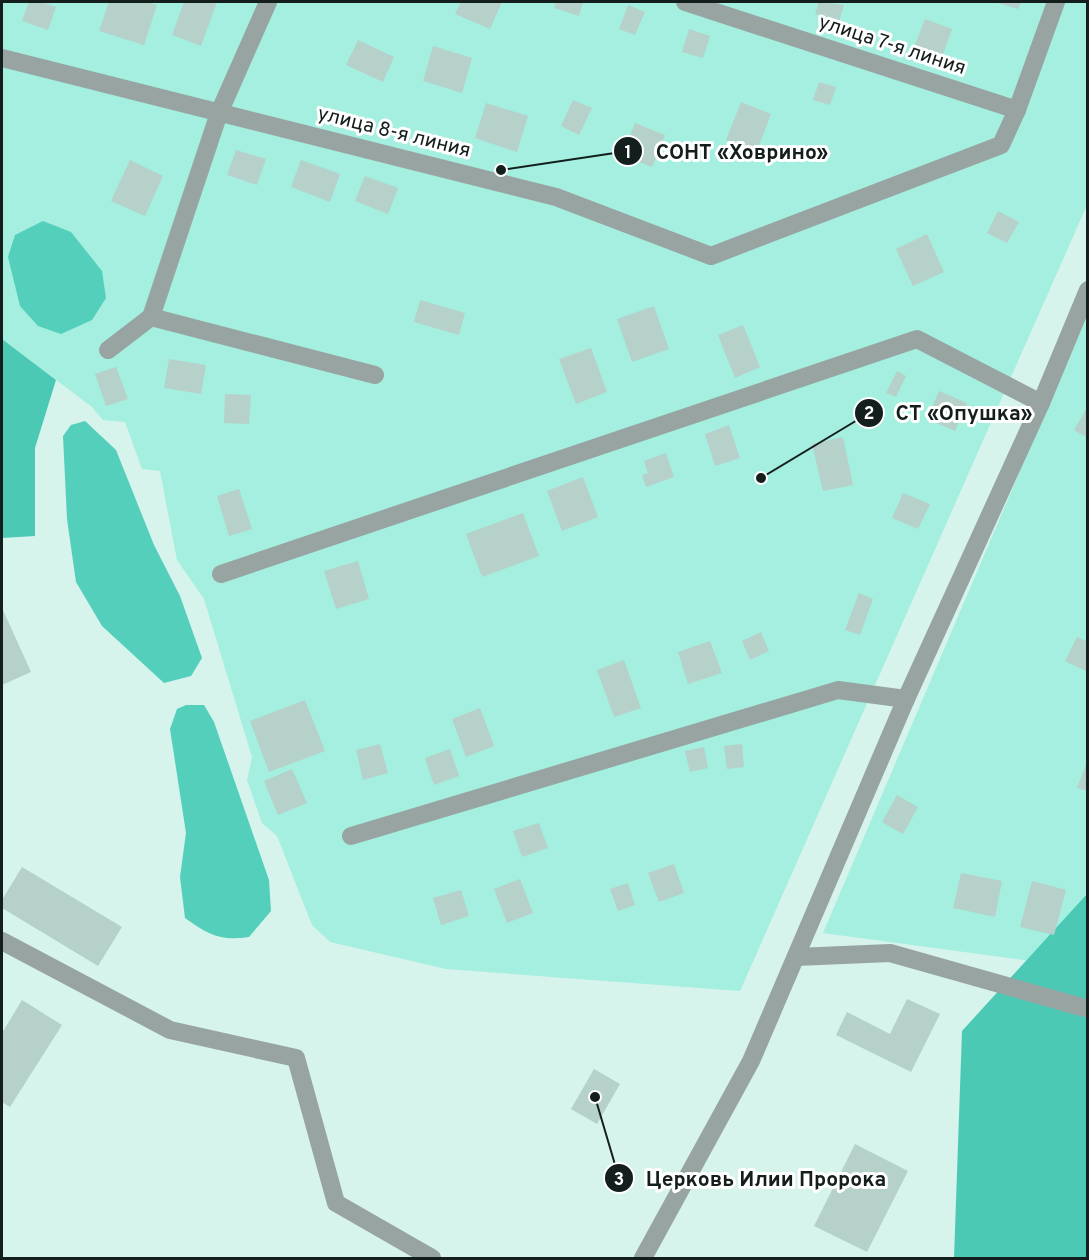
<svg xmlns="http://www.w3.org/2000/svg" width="1089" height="1260" viewBox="0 0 1089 1260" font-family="Overpass,sans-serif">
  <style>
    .green { fill: #a4efe0 }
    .forest { fill: #4cc9b5 }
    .water { fill: #53cfbb }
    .building { fill: #b5d1ca }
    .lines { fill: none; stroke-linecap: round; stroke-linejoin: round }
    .minor { stroke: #98a4a1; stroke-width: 18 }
    .labels { text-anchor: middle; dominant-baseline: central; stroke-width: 6; stroke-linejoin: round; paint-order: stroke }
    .street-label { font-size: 20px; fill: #141e1c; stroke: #fff }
    .leader { fill: none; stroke: #141e1c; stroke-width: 2 }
    .callout-dot { fill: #141e1c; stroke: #fff; stroke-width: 2 }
    .mark-label { font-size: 18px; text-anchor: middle; font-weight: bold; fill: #fff }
    .callout-label { font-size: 21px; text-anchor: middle; font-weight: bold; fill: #141e1c; stroke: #fff; stroke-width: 6; stroke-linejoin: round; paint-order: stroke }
  </style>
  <rect width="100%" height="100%" fill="#d6f3ec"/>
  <g class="green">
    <path d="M2,2h1085v203l-347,786 -294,-22 -116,-27 -18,-17 -35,-89 -15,-13 -15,-43 5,-23 -48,-158 -27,-39 -17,-89 -18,-2 -17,-47 -22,-2 -11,-13 -90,-68z"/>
    <path d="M1087,314v652l-4,2 -260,-35z"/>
  </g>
  <g class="forest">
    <path d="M2,339l54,41 -21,68v88l-33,2z"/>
    <path d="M1087,894v364h-133l8,-227z"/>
  </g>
  <g class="water">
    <path d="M43,221l28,11 31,39 4,27 -14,22 -31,14 -23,-8 -18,-20 -12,-49 7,-22z"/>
    <path d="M85,421l31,29 38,95 26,51 22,62 -11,18 -27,7 -62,-57 -26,-44 -9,-63 -4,-83 8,-11z"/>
    <path d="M186,705h18l10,17 55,158 2,31 -22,26c-29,4 -40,-2 -64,-19l-5,-41 6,-44 -16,-104 7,-20z"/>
  </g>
  <g class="building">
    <path d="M29,2h13l14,5 -8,23 -26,-9z"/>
    <path d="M109,2h39l9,3 -13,40 -45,-14z"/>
    <path d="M184,2h33l-16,44 -29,-11z"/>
    <path d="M461,2h41l-12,27 -35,-15z"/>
    <path d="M556,2h27l-4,14 -25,-8z"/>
    <path d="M819,2l25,3 -5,16 -24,-7z"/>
    <path d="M995,2h26l-3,7z"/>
    <path d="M628,5l17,7 -10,23 -16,-6z"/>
    <path d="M925,19l27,10 -11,31 -28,-10z"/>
    <path d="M689,29l21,7 -7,22 -21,-6z"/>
    <path d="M358,40l36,17 -11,25 -37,-17z"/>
    <path d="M433,46l39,12 -10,35 -39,-12z"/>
    <path d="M819,82l17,5 -6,18 -17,-5z"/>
    <path d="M573,100l19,8 -13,27 -18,-9z"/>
    <path d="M741,102l30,12 -14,37 -31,-11z"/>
    <path d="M486,103l42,13 -11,36 -42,-14z"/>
    <path d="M635,123l30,12 -13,32 -30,-12z"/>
    <path d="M236,150l30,9 -9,26 -30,-10z"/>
    <path d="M130,160l33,16 -18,40 -34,-15z"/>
    <path d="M301,160l39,14 -10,28 -39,-15z"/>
    <path d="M365,176l33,12 -10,26 -33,-13z"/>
    <path d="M998,211l21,11 -12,21 -20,-10z"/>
    <path d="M927,234l17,38 -31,14 -17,-37z"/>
    <path d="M420,300l45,13 -6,22 -45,-13z"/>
    <path d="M654,306l15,43 -37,13 -15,-43z"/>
    <path d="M743,325l17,42 -25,11 -17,-43z"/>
    <path d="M591,348l16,44 -31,12 -17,-45z"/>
    <path d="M169,359l37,6 -5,29 -37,-6z"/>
    <path d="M116,367l12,32 -22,7 -11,-32z"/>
    <path d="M897,371l9,5 -10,21 -10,-4z"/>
    <path d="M939,391l28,12 -12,28 -28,-12z"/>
    <path d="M225,394l26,1 -2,29 -25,-1z"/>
    <path d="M1088,406v32l-14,-8z"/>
    <path d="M729,425l11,33 -25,8 -10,-32z"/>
    <path d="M843,437l10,48 -30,6 -11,-47z"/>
    <path d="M666,453l8,24 -28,10 -4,-12 6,-2 -4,-12z"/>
    <path d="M583,477l15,40 -36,14 -15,-40z"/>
    <path d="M239,489l13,40 -23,7 -12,-40z"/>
    <path d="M903,493l27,11 -12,25 -26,-11z"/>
    <path d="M523,513l16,43 -57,21 -16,-43z"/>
    <path d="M358,561l11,38 -33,10 -12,-38z"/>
    <path d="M859,593l14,6 -13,36 -15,-5z"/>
    <path d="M2,608l29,64 -29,13z"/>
    <path d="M761,632l8,19 -19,9 -8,-19z"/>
    <path d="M1077,637l11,5v30l-23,-11z"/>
    <path d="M710,641l12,32 -34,11 -10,-32z"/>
    <path d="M624,660l17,48 -27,9 -17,-47z"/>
    <path d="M305,700l20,51 -56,21 -19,-51z"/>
    <path d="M480,708l14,38 -28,11 -14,-38z"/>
    <path d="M380,744l8,29 -25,7 -7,-30z"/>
    <path d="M742,744l2,23 -17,2 -3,-23z"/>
    <path d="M704,747l4,21 -18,4 -5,-21z"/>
    <path d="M450,749l9,27 -25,9 -9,-27z"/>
    <path d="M1087,762h1v29l-11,-3z"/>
    <path d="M292,769l15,34 -29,12 -14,-34z"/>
    <path d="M897,795l21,12 -15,27 -21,-12z"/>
    <path d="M539,823l9,25 -26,9 -9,-26z"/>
    <path d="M674,864l10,29 -25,9 -11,-29z"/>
    <path d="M22,867l100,60 -24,39 -96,-58v-8z"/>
    <path d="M961,873l41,8 -7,36 -42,-9z"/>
    <path d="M520,879l13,34 -26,10 -13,-34z"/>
    <path d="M1032,881l34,9 -12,45 -34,-8z"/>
    <path d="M628,883l7,22 -17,6 -8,-22z"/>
    <path d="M461,890l8,26 -28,9 -8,-27z"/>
    <path d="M907,999l33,15 -29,58 -75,-37 11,-23 43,22z"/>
    <path d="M22,1000l40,25 -52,82 -8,-5v-69z"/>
    <path d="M594,1069l26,15 -23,40 -26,-15z"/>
    <path d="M855,1144l53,27 -41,81 -53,-26z"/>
  </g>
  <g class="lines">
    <g class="minor">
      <path d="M685,2l332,108"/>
      <path d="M2,58l554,139 155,59 290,-111 16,-35 39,-108"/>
      <path d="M151,317l224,58"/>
      <path d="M108,350l43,-33 68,-204 49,-111"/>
      <path d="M221,574l696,-235 124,64"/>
      <path d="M351,836l487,-146 68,9"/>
      <path d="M2,941l168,89 126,28 40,145 96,55"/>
      <path d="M796,957l94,-4 195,55"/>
      <path d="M643,1258l108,-197 155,-362 135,-296 47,-113"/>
    </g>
  </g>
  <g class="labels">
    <g class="street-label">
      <text transform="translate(892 46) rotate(18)">улица 7-я линия</text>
      <text transform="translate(394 133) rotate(14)">улица 8-я линия</text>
    </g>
  </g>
  <path class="leader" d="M501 170L628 151M761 478L869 413M595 1097L619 1178"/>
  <g class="callout-dot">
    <circle cx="501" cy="170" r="6"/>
    <circle cx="761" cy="478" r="6"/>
    <circle cx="595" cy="1097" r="6"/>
    <circle cx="628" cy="151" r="15"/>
    <circle cx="869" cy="413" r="15"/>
    <circle cx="619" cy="1178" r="15"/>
  </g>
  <g class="mark-label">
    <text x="628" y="158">1</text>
    <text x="869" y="419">2</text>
    <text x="619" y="1185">3</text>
  </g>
  <g class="callout-label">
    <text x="742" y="159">СОНТ «Ховрино»</text>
    <text x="964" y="420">СТ «Опушка»</text>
    <text x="766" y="1186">Церковь Илии Пророка</text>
  </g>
  <rect width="1089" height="1260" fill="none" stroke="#141e1c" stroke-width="6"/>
</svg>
